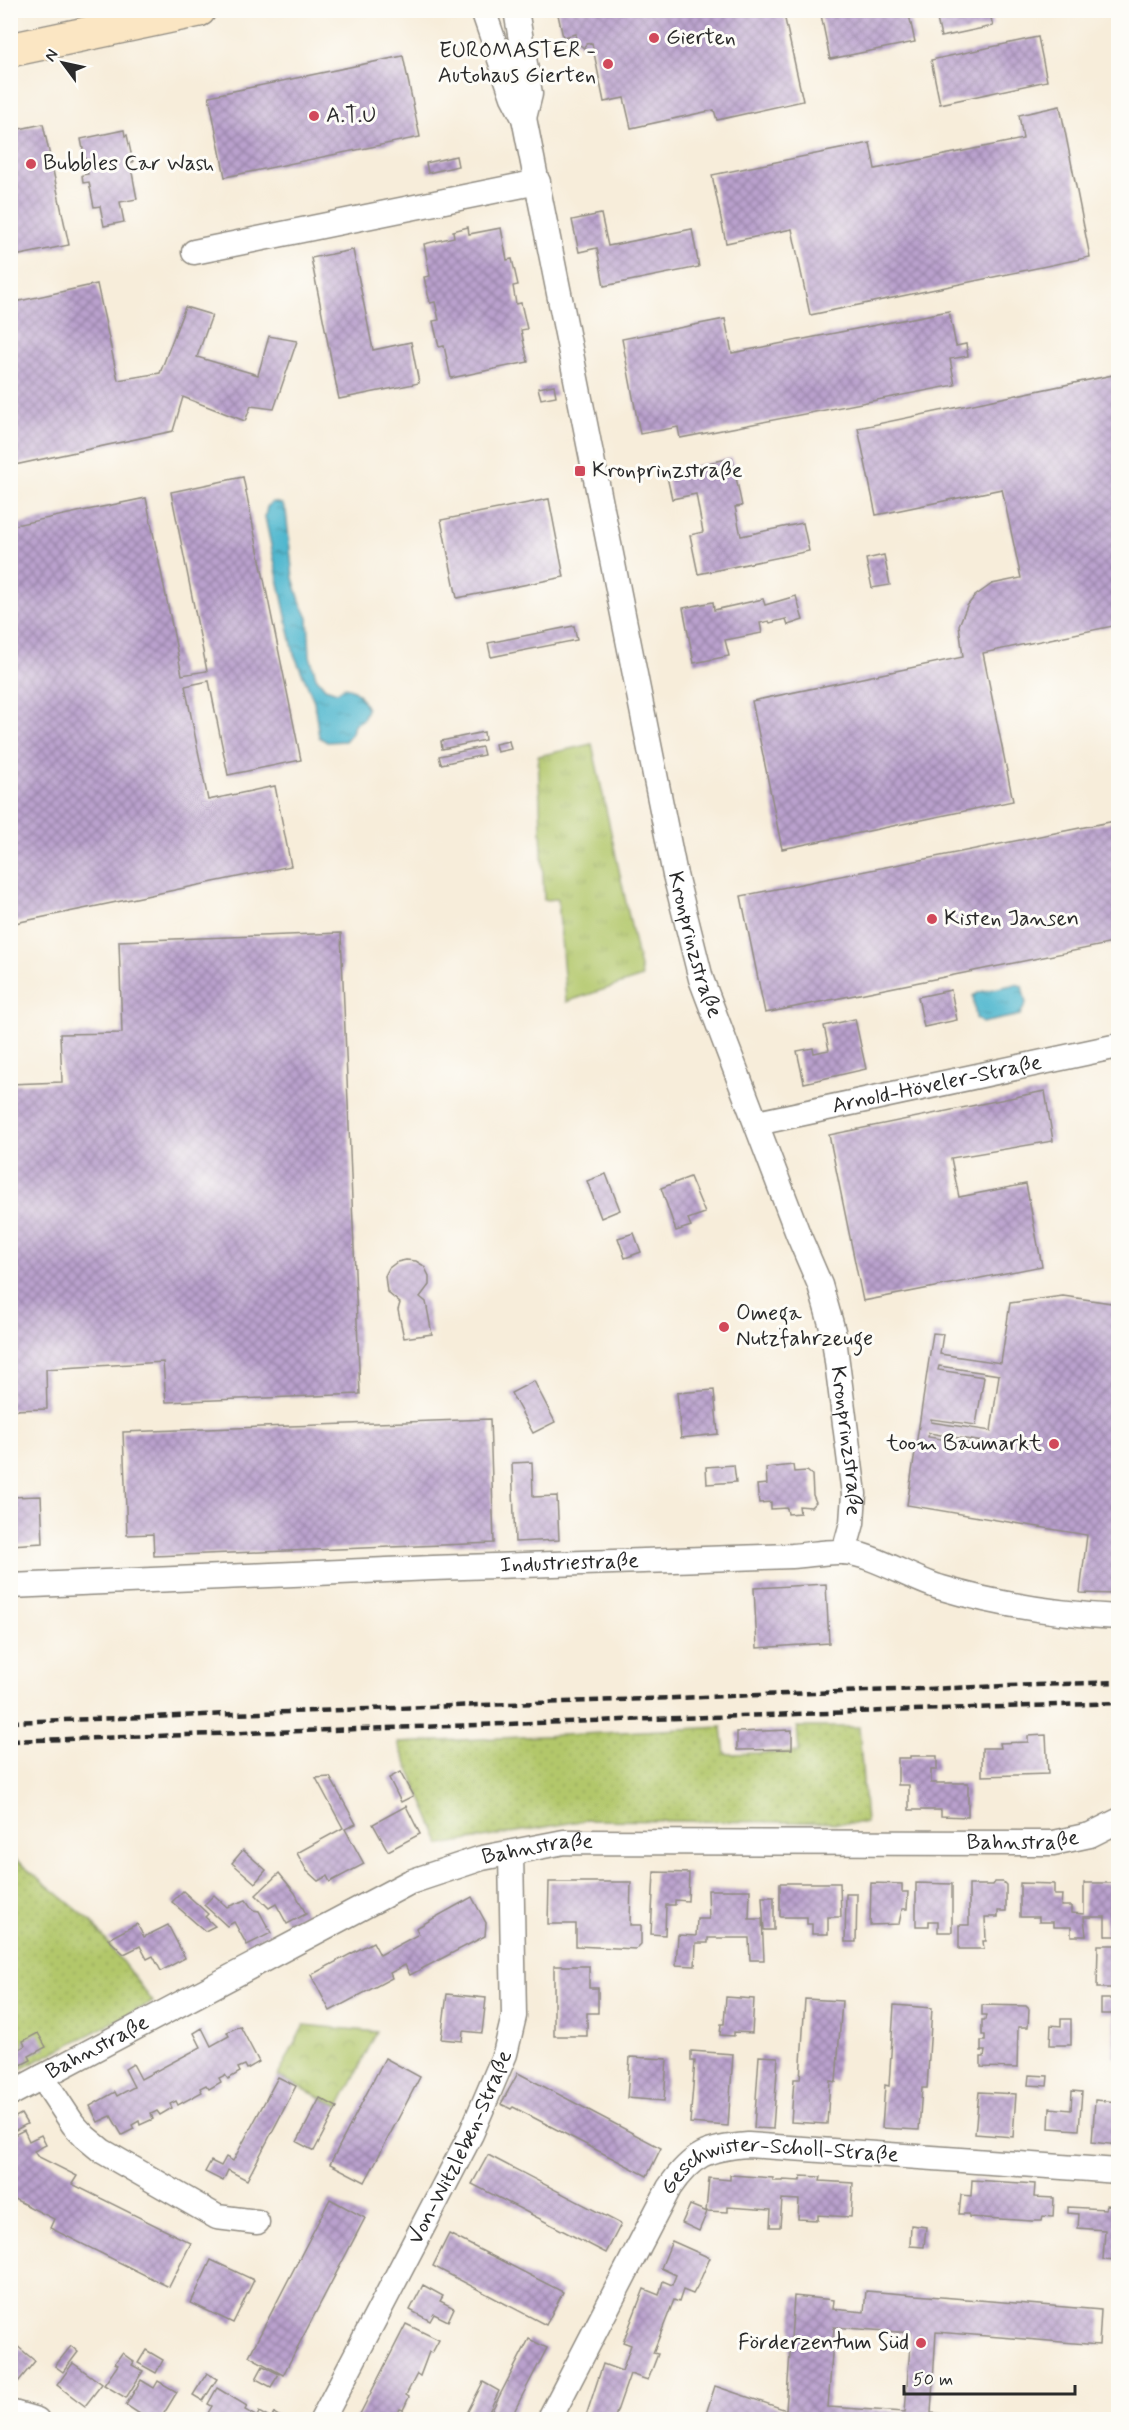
<svg xmlns="http://www.w3.org/2000/svg" width="1129" height="2430" viewBox="0 0 1129 2430" font-family="Mynerve,sans-serif">
  <style>
    .grass { fill: url(#grass-tufts); stroke: #6e794b; stroke-width: 1.5 }
    .park { fill: url(#park-crowns); stroke: #6e794b; stroke-width: 1.5 }
    .garden { fill: url(#garden-dots); stroke: #6e794b; stroke-width: 1.5 }
    .water { fill: url(#water-ripples); stroke: #3e727d; stroke-width: 1.5 }
    .building { fill: url(#building-cross-hatch); fill-rule: evenodd }
    .lines { fill: none; stroke-linecap: round; stroke-linejoin: round }
    .street-casing { stroke: #918c82; stroke-width: 27 }
    .secondary-casing { stroke: #918c82; stroke-width: 36 }
    .street { stroke: #fff; stroke-width: 24 }
    .secondary { stroke: #fbe6c3; stroke-width: 33 }
    .rail { stroke: #2b2b2b; stroke-width: 4.5; stroke-dasharray: 9 4.5; stroke-linecap: butt }
    .poi-dot { fill: #d1495b; stroke: #fdfcf7; stroke-width: 2 }
    .labels { text-anchor: middle; dominant-baseline: central; stroke-width: 6; stroke-linejoin: round; paint-order: stroke }
    .poi-label { font-size: 22px; fill: #2b2b2b; stroke: #fdfcf7; text-anchor: start }
    .street-label { font-size: 22px; fill: #2b2b2b; stroke: #fdfcf7 }
  </style>
  <defs>
    <pattern id="grass-tufts" width="24" height="20" patternUnits="userSpaceOnUse" patternTransform="scale(1.5)"><rect width="24" height="20" fill="#b2c76b"/><path d="M3 7l-1-3M5 7V3M7 7l1-3M15 17l-1-3M17 17v-4M19 17l1-3" fill="none" stroke="#99ab5d"/></pattern>
    <pattern id="park-crowns" width="20" height="18" patternUnits="userSpaceOnUse" patternTransform="scale(1.5)"><rect width="20" height="18" fill="#b2c76b"/><path d="M2 6a3 3 0 1 1 6 0M12 15a3 3 0 1 1 6 0" fill="none" stroke="#99ab5d"/></pattern>
    <pattern id="garden-dots" width="8" height="8" patternUnits="userSpaceOnUse" patternTransform="scale(1.5)"><rect width="8" height="8" fill="#b2c76b"/><path d="M2 2h.1M6 6h.1" fill="none" stroke="#99ab5d" stroke-width="1.8" stroke-linecap="round"/></pattern>
    <pattern id="water-ripples" width="26" height="14" patternUnits="userSpaceOnUse" patternTransform="scale(1.5)"><rect width="26" height="14" fill="#51b8cf"/><path d="M2 4q2-2 4 0t4 0M15 11q2-2 4 0t4 0" fill="none" stroke="#4396a8"/></pattern>
    <pattern id="building-cross-hatch" width="8" height="8" patternUnits="userSpaceOnUse" patternTransform="scale(1.5)"><rect width="8" height="8" fill="#baa1cd"/><path d="M0 0l8 8M0 8l8-8" fill="none" stroke="#9783a7"/></pattern>
  </defs>
  <rect width="100%" height="100%" fill="#fdfcf7"/>
  <filter id="ink" filterUnits="userSpaceOnUse"><feTurbulence type="fractalNoise" baseFrequency=".0167" numOctaves="2"/><feDisplacementMap in="SourceGraphic" scale="12" xChannelSelector="R" yChannelSelector="G"/><feConvolveMatrix kernelMatrix="1 2 1 2 8 2 1 2 1" color-interpolation-filters="sRGB"/></filter>
  <filter id="wash" filterUnits="userSpaceOnUse"><feTurbulence type="fractalNoise" baseFrequency=".008" numOctaves="4" result="noise"/><feDisplacementMap in="SourceGraphic" scale="24" xChannelSelector="R" yChannelSelector="G"/><feGaussianBlur stdDeviation="1.35" result="paint"/><feColorMatrix in="noise" values="0 0 0 0 0 0 0 0 0 0 0 0 0 0 0 0 0 1.4 0 .05"/><feComposite in="paint" operator="in"/></filter>
  <g filter="url(#wash)">
    <rect width="100%" height="100%" fill="#f7edda"/>
    <path class="grass" d="M592,744l50,233 -76,25 -8,-103 -14,1 -6,-144z"/>
    <path class="park" d="M304,2025l73,7 -38,75 -61,-31z"/>
    <g class="garden">
      <path d="M722,1727l3,27 74,-2 -2,-25h62l7,96 -280,-3 -145,25 -43,-102z"/>
      <path d="M10,1855l81,66 62,81 -142,72z"/>
    </g>
    <g class="water">
      <path d="M272,502l10,2 4,7 7,67 7,23 8,17 2,38 6,21 9,11 12,4 7,-5c13,1 17,11 23,22l-4,10 -9,5 -2,9 -7,8 -18,1 -8,-5 -5,-36 -20,-47 -29,-137 2,-10z"/>
      <path d="M1016,984l6,2 4,17 -6,12 -38,8 -6,-5 -3,-22 7,-4z"/>
    </g>
    <g id="blocks">
      <g class="building">
        <path d="M557,10h226l20,91 -86,19 -3,-10 -83,18 -7,-30 -20,4 -12,-59 -6,1 -2,4 -9,-7 1,-7 -13,3z"/>
        <path d="M820,10h88l7,32 -85,17z"/>
        <path d="M935,10h54l4,16 -52,11z"/>
        <path d="M1038,37l9,44 -107,23 -9,-44z"/>
        <path d="M403,56l17,81 -195,40 -16,-81z"/>
        <path d="M1060,106l30,151 -280,58 -18,-86 -66,14 -14,-68 158,-32 5,26 148,-30 -4,-24z"/>
        <path d="M43,124l26,121 -59,12v-126z"/>
        <path d="M124,130l1,6 2,-1 6,27h-3l7,37 -17,3 4,20 -20,4 -4,-20 -6,1 -5,-25 -6,1 -1,-8 6,-1 -7,-35z"/>
        <path d="M456,156l2,10 -30,7 -2,-10z"/>
        <path d="M601,214l7,32 84,-17 7,38 -95,19 -7,-38 -18,4 -7,-32z"/>
        <path d="M468,227l1,7 32,-6 6,32 5,-1 6,26 -5,1 3,18 5,-1 6,26 -6,1 7,32 -77,16 -7,-32 -5,1 -6,-26 6,-1 -4,-18 -5,1 -6,-26 6,-1 -6,-32 30,-7 -1,-6z"/>
        <path d="M353,250l20,100 38,-8 8,41 -80,16 -28,-141z"/>
        <path d="M97,284l21,96 42,-7 25,-66 27,8 -15,42 61,18 11,-39 28,5 -23,68 -23,-3 -6,15 -62,-24 -10,34 -163,35v-163z"/>
        <path d="M949,311l7,35 10,-2 2,12 -18,3 5,26 -275,53 -2,-11 -38,7 -18,-95 103,-20 7,34z"/>
        <path d="M1113,375l5,29v221l-135,28 30,148 -231,48 -30,-148 211,-44 -4,-32 8,-19 8,-10 17,-12 29,-6 -19,-89 -126,26 -18,-87z"/>
        <path d="M554,385l2,11 -15,3 -3,-11z"/>
        <path d="M732,458l10,48 -7,1 6,29 62,-13 6,28 -111,23 -8,-39 13,-3 -7,-38 -24,5 -6,-27z"/>
        <path d="M243,477l58,283 -73,15 -19,-94 -24,5 23,114 67,-14 16,80 -281,58v-398l136,-28 36,177 25,-4 -36,-179z"/>
        <path d="M549,499l15,78 -107,21 -16,-78z"/>
        <path d="M884,555l6,30 -18,3 -6,-29z"/>
        <path d="M796,596l7,24 -15,5 -2,-6 -16,4 -1,-2 -9,2 2,10 -37,7 4,16 -35,7 -11,-55 30,-6 1,8 49,-11 2,6z"/>
        <path d="M574,626l3,14 -86,17 -3,-14z"/>
        <path d="M484,732l1,8 -43,9 -1,-8z"/>
        <path d="M509,741l2,8 -14,3 -2,-8z"/>
        <path d="M482,747l2,8 -43,9 -2,-8z"/>
        <path d="M1115,821l3,17v104l-353,71 -24,-117z"/>
        <path d="M341,933l19,461 -194,8 -3,-40 -117,7 1,40 -37,1v-326l52,-2 -2,-48 62,-1 -3,-92z"/>
        <path d="M951,990l6,30 -33,7 -6,-30z"/>
        <path d="M855,1019l11,50 -62,14 -7,-32 16,-3 1,5 15,-3 -5,-24z"/>
        <path d="M1045,1091l8,50 -102,17 8,39 67,-13 16,82 -179,35 -34,-166z"/>
        <path d="M606,1174l14,36 -19,8 -14,-37z"/>
        <path d="M690,1177l15,36 -17,6 3,7 -15,5 -15,-43z"/>
        <path d="M634,1233l7,19 -16,6 -7,-20z"/>
        <path d="M406,1260l10,1 8,5 5,10v9l-9,12 6,5 6,32 -28,4 -6,-28 2,-7 -13,-11 -2,-16 4,-8 8,-6z"/>
        <path d="M1063,1296l55,8v290l-38,-1 7,-58 -180,-30 26,-172 10,1 -3,20 61,9 9,-60zM939,1366l60,9 -8,56 -60,-9v-3l45,6 8,-48 -46,-7zM929,1433l60,10v3l-61,-9z"/>
        <path d="M534,1381l21,41 -22,11 -22,-40z"/>
        <path d="M714,1390l4,44 -37,4 -4,-45z"/>
        <path d="M490,1419l4,124 -340,13 -1,-22 -26,1 -4,-103z"/>
        <path d="M532,1462l1,35 24,-1 2,44 -44,2 -3,-79z"/>
        <path d="M734,1465l2,17 -29,2 -1,-17z"/>
        <path d="M793,1465l1,7 13,-1 5,4 1,20 3,7 -5,5 -12,-1 1,7 -12,1 -1,-6 -16,1v-7l-12,1 -2,-18 10,-1 -1,-16z"/>
        <path d="M41,1496l2,47 -33,2v-48z"/>
        <path d="M826,1584l3,59 -72,5 -3,-60z"/>
        <path d="M792,1730v19l-55,1v-18z"/>
        <path d="M1046,1735l2,39 -66,2v-28h19l-1,-5 28,-1v-6z"/>
        <path d="M910,1756h27v14h-6v13h37v34l-27,-1v-6h-32v-25h-11v-27h12z"/>
        <path d="M400,1772l13,24 -12,6 -12,-24z"/>
        <path d="M330,1777l26,47 -11,5 19,35 -34,18 -3,-6 -9,5 -11,-10 -10,-18 46,-25 -27,-50z"/>
        <path d="M406,1806l14,28 -32,17 -15,-27z"/>
        <path d="M243,1850l23,20 -11,13 -23,-20z"/>
        <path d="M654,1872l35,1 -1,28 -13,-1v5h-9l-1,30 -14,-1z"/>
        <path d="M279,1873l16,20 11,21 -19,10 -11,-20 -7,4 -13,-13z"/>
        <path d="M549,1882h82l-1,43h11v19l-5,5 -60,-3v-22h-28z"/>
        <path d="M995,1882h8l3,3v26h-8v6h-13l1,24h-3l1,8h-25v-24h10v-40h24z"/>
        <path d="M780,1883h60l1,34h-13v17h-16v-10h-5v-7h-27z"/>
        <path d="M871,1883l31,1v8h6l-1,17h-5l-3,15 -29,1z"/>
        <path d="M916,1883l36,1v48h-14v-11h-9v5h-13z"/>
        <path d="M1020,1883l34,1v11h8l-1,11h10v7l13,1v-31h31v34h3v19h-13v-19h-21l2,19h-15v-9h-18v-5h-14v-5h-19z"/>
        <path d="M708,1890h42l-1,29h13l2,41h-14l-1,-22h-41v5h-12l-1,23 -19,-1 2,-30 18,1 1,-17h12z"/>
        <path d="M183,1891l25,23 -3,3 10,9 -10,5 -33,-29z"/>
        <path d="M846,1894h11l-1,48h-11z"/>
        <path d="M214,1895l13,12 19,-7 7,10 6,1 12,22 -24,12 -13,-23 -7,4 -23,-21z"/>
        <path d="M472,1897l14,26 -1,13 -75,39 -5,-10 -15,8 2,5 -62,33 -19,-36 62,-33 7,13 39,-21 -3,-6z"/>
        <path d="M762,1897h12v33h-10z"/>
        <path d="M137,1924l7,13 24,-12 17,33 -24,13 -8,-15 -6,3 -7,-13 -16,8 -16,-15z"/>
        <path d="M1098,1945h20v43h-21z"/>
        <path d="M554,1966h35v22h9v25h-11v23h-33z"/>
        <path d="M447,1994l39,4 -4,35 -19,-2 -1,10 -21,-2z"/>
        <path d="M726,1997l28,2 -2,34 -18,-1v4l-14,-1 1,-11h3z"/>
        <path d="M805,1999l37,2 -6,81 -6,-1 -3,43 -36,-2 3,-43h6z"/>
        <path d="M1101,1999h17v59h-5l1,-44h-13z"/>
        <path d="M894,2005l38,3 -5,80h-5l-3,42 -37,-2 3,-43 4,1z"/>
        <path d="M982,2005l44,1 3,3 -1,18h-10l-1,41 -36,-1v-10h3l1,-6h-4v-10h4v-6h-3v-15h3l1,-5h-4z"/>
        <path d="M1061,2019h10v26h-21l1,-20 10,1z"/>
        <path d="M240,2026l19,36 -12,7 -2,-4 -7,3 2,4 -12,7 -3,-4 -6,3 2,4 -12,7 -3,-4 -6,3 2,4 -24,13 -2,-4 -6,3 2,4 -12,7 -3,-4 -6,3 2,5 -13,6 -1,-4 -7,4 2,4 -12,6 -11,-19 -13,6 -8,-16 25,-14 2,4 17,-9 -9,-18 8,-5 8,15 60,-32 -7,-14 8,-5 9,18 18,-10 -2,-4z"/>
        <path d="M38,2033l8,14 -17,9 2,4 -16,8 -5,-8v-6l15,-8 -2,-5z"/>
        <path d="M691,2051l42,3 -5,72 -38,-3 5,-62h-4z"/>
        <path d="M759,2056l19,1 -5,72 -19,-1z"/>
        <path d="M630,2057l37,2 -3,42 -37,-3z"/>
        <path d="M385,2058l35,19 -55,105 -35,-18z"/>
        <path d="M518,2073l143,75 -14,28 -134,-69 -2,2 -10,-5z"/>
        <path d="M1029,2075l19,1 -1,10 -19,-1z"/>
        <path d="M278,2077l18,9 -49,94 -19,-10 -5,11 -18,-9 6,-11 10,5 5,-9 7,4z"/>
        <path d="M1072,2091l10,1 -3,38 -30,-2 1,-20 21,2z"/>
        <path d="M979,2092l37,2 -3,43 -38,-3z"/>
        <path d="M320,2098l17,9 -23,44 -17,-9z"/>
        <path d="M1095,2100l23,2v43l-26,-3z"/>
        <path d="M21,2114l6,10 -17,9v-13z"/>
        <path d="M24,2130l5,11 12,-6 5,10 -12,6 3,5 40,20 -5,8 119,59 -22,44 -119,-59 4,-9 -40,-20 -4,-7v-55z"/>
        <path d="M488,2155l133,69 -15,29 -134,-69z"/>
        <path d="M730,2175l43,3v3h10v-1l17,1 1,-5 20,1 -1,4 33,2 -2,34 -33,-2v5l-20,-1 1,-19 -17,-1 -2,28h-10l1,-17 -43,-3v5l-22,-1 3,-33 21,2z"/>
        <path d="M972,2180l63,4 -1,13 20,1 -1,19 -10,-1 -1,5h-10l-63,-4v-3h-10l2,-19 10,1z"/>
        <path d="M330,2199l35,19 -82,157 -34,-19z"/>
        <path d="M690,2205l17,7 -8,19 -17,-8z"/>
        <path d="M1107,2205l11,1v55l-15,-1 2,-30 -27,-2 1,-14 -11,-1v-6l38,2z"/>
        <path d="M911,2225l15,2 -2,20 -14,-1z"/>
        <path d="M449,2234l114,58 -17,33 -113,-59z"/>
        <path d="M672,2241l38,17 -12,27 -5,9 -10,-4 -4,12 -5,-2 -21,53 5,1 -10,26 -18,-6 -16,46 -29,-1 18,-55 19,7 9,-26 -8,-3 21,-53 15,6 4,-14 9,4 4,-10 -15,-7z"/>
        <path d="M211,2260l43,20 -21,43 -42,-20z"/>
        <path d="M423,2285l20,11 -3,5 14,7 -6,13 -14,-7 -4,7 -20,-11z"/>
        <path d="M866,2291l235,19 -2,35 -163,-13 -5,81 66,5v2h-293l11,-34 71,24 8,-114 40,4 -1,9 31,3zM834,2327l77,6 -6,79 -77,-5z"/>
        <path d="M406,2324l33,16 -7,13 -3,-1 -9,24 -3,-2 -11,21 3,2 -6,13 -3,-1 -5,9 3,2h-43l2,-5 2,1z"/>
        <path d="M529,2339l18,9 -27,52 -10,20h-23z"/>
        <path d="M10,2340l25,21 -17,21 -8,-6z"/>
        <path d="M71,2346l7,6 -15,20 -8,-6z"/>
        <path d="M146,2350l17,10 -7,13 -18,-10z"/>
        <path d="M122,2353l12,9 -2,3 11,6 -17,27 -22,-13 14,-20 -3,-2z"/>
        <path d="M73,2363l29,21 -17,22 -28,-21z"/>
        <path d="M263,2366l16,8 -8,13 -15,-8z"/>
        <path d="M207,2373l10,6 -14,22 -10,-6z"/>
        <path d="M141,2380l13,8 4,-7 19,11 -17,28h-11l-23,-15z"/>
        <path d="M483,2382l16,9 -14,29h-16l-4,-3z"/>
        <path d="M217,2388l30,18 -2,4 12,7 2,-5 12,7 3,-6 11,7h-81l8,-14 -4,-2z"/>
      </g>
    </g>
  </g>
  <g filter="url(#ink)">
    <use href="#blocks" fill-opacity="0" stroke="#918c82" stroke-width="1.5"/>
    <g class="lines">
      <g class="street-casing">
        <g id="street">
          <path id="s1" d="M483,10l30,87 11,21 151,757 26,104 97,255 22,51 13,46 21,163 -2,29 -8,29"/>
          <path d="M516,10l14,84 -6,24"/>
          <path d="M194,252l344,-70"/>
          <path id="s2" d="M757,1123l361,-77"/>
          <path id="s3" d="M10,1586l423,-18 359,-12c17,-1 34,-5 51,-4 28,1 70,28 99,36 57,17 117,26 176,29"/>
          <path d="M42,2077l31,47 12,13 17,14 115,66 40,5"/>
          <path id="s4" d="M10,2094l400,-212 72,-24 82,-16 489,1 37,-8 28,-14"/>
          <path d="M10,2412l27,8"/>
          <path id="s5" d="M322,2420l149,-286 34,-80 9,-38 -3,-163"/>
          <path id="s6" d="M549,2420l120,-232c23,-34 39,-40 79,-43l370,26"/>
        </g>
      </g>
      <g class="secondary-casing">
        <path id="secondary" d="M10,50l189,-40"/>
      </g>
      <use href="#street" class="street"/>
      <use href="#secondary" class="secondary"/>
      <g class="rail">
        <path d="M10,1722l1108,-40"/>
        <path d="M10,1741l1108,-38"/>
      </g>
    </g>
  </g>
  <g class="poi-dot">
    <circle cx="654" cy="38" r="6"/>
    <circle cx="608" cy="64" r="6"/>
    <circle cx="314" cy="116" r="6"/>
    <circle cx="31" cy="164" r="6"/>
    <rect x="574" y="465" width="12" height="12" rx="3"/>
    <circle cx="932" cy="919" r="6"/>
    <circle cx="724" cy="1327" r="6"/>
    <circle cx="1054" cy="1444" r="6"/>
    <circle cx="921" cy="2343" r="6"/>
  </g>
  <g class="labels">
    <g class="poi-label">
      <text x="666" y="38">Gierten</text>
      <text x="596" y="51" text-anchor="end">EUROMASTER -<tspan x="596" dy="25">Autohaus Gierten</tspan></text>
      <text x="326" y="116">A.T.U</text>
      <text x="43" y="164">Bubbles Car Wash</text>
      <text x="592" y="471">Kronprinzstraße</text>
      <text x="944" y="919">Kisten Jansen</text>
      <text x="736" y="1314">Omega<tspan x="736" dy="25">Nutzfahrzeuge</tspan></text>
      <text x="1042" y="1444" text-anchor="end">toom Baumarkt</text>
      <text x="909" y="2343" text-anchor="end">Förderzentum Süd</text>
    </g>
    <g class="street-label">
      <text stroke="none"><textPath href="#s1" startOffset="960">Kronprinzstraße</textPath></text>
      <text stroke="none"><textPath href="#s2" startOffset="184">Arnold-Höveler-Straße</textPath></text>
      <text stroke="none"><textPath href="#s1" startOffset="1482">Kronprinzstraße</textPath></text>
      <text stroke="none"><textPath href="#s3" startOffset="560">Industriestraße</textPath></text>
      <text stroke="none"><textPath href="#s4" startOffset="1071">Bahnstraße</textPath></text>
      <text stroke="none"><textPath href="#s4" startOffset="585">Bahnstraße</textPath></text>
      <text stroke="none"><textPath href="#s4" startOffset="99">Bahnstraße</textPath></text>
      <text stroke="none"><textPath href="#s5" startOffset="306">Von-Witzleben-Straße</textPath></text>
      <text stroke="none"><textPath href="#s6" startOffset="381">Geschwister-Scholl-Straße</textPath></text>
    </g>
  </g>
  <rect width="1129" height="2430" fill="none" stroke="#fdfcf7" stroke-width="36"/>
  <g transform="translate(63 63) rotate(303)" stroke="#fdfcf7" stroke-width="4.5" paint-order="stroke">
  <path d="M0-4.5L10 22L0 15L-10 22Z" fill="#2b2b2b"/>
  <text y="-9" font-size="16" font-weight="bold" text-anchor="middle" fill="#2b2b2b">N</text>
  </g>
  <path d="M904 2385v9h171v-9" fill="none" stroke="#2b2b2b" stroke-width="3"/>
  <text x="913" y="2385" font-size="18" fill="#2b2b2b" stroke="#fdfcf7" stroke-width="4.5" paint-order="stroke">50 m</text>
</svg>
